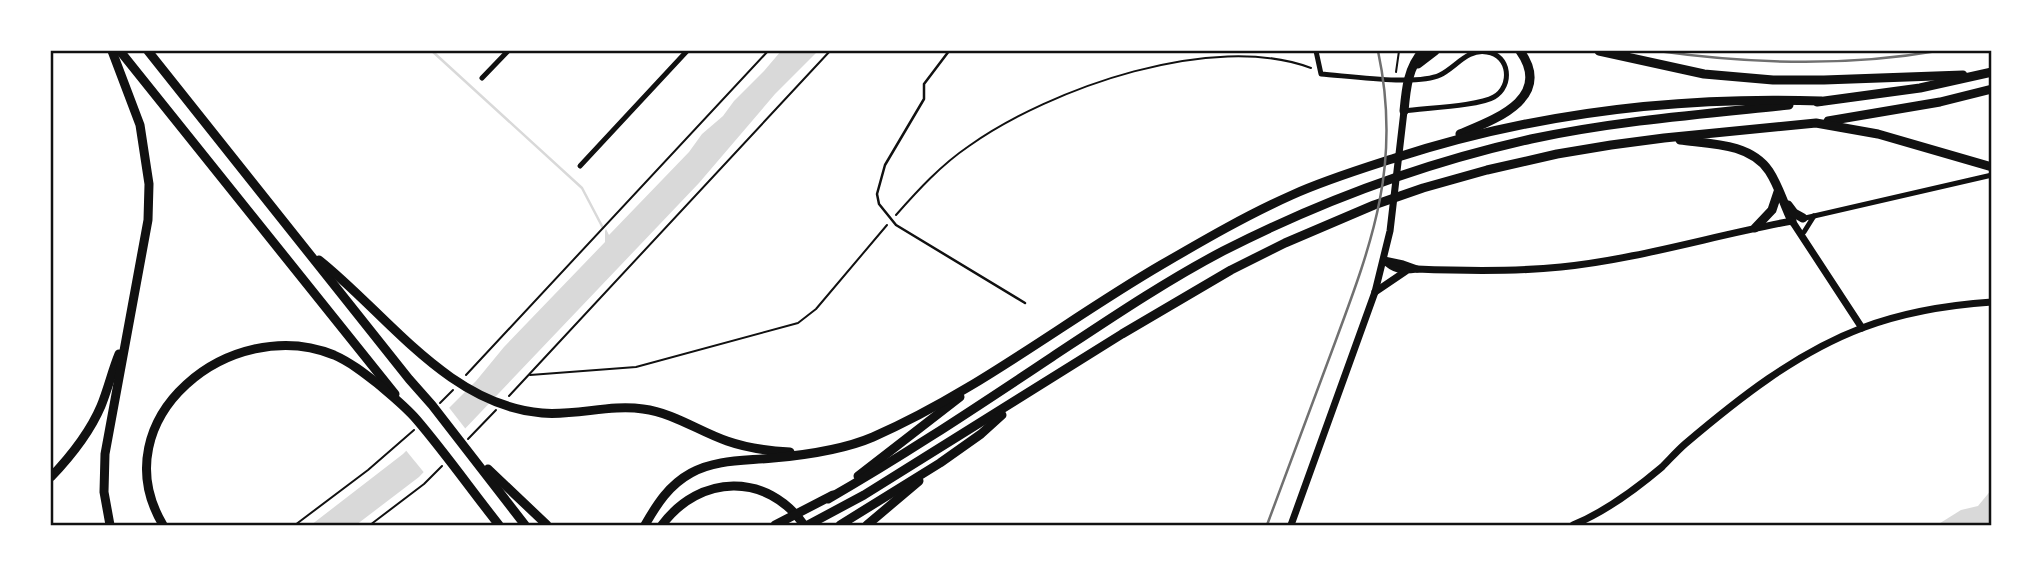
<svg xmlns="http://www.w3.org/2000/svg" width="2043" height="576" viewBox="0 0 2043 576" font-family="'PT Sans',sans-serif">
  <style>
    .water { fill: #d9d9d9 }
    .pier { fill: #fff }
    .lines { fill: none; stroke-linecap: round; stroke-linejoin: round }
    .stream { stroke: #d9d9d9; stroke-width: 2.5 }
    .path { stroke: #111; stroke-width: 2 }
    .service { stroke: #111; stroke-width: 2.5 }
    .minor { stroke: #111; stroke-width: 5 }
    .secondary { stroke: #111; stroke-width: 7 }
    .motorway { stroke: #111; stroke-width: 9 }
    .rail { stroke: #707070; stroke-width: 2.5 }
    .neatline { fill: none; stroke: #111; stroke-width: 2.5 }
  </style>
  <rect width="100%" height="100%" fill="#fff"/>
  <g class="water">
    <path d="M781,51h37l-43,43 -76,89 -280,294 -63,48h-45l92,-71 73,-73 28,-34 101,-105v-11l1,-2 3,6 80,-83 13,-18 21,-18 11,-15 30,-30z"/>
    <path d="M1992,489v36h-55l24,-15 17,-4z"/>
  </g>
  <path class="pier" d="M447,405l21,27 -42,43 -22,-27z"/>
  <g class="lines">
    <path class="stream" d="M432,51l150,137 21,40"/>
    <g class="path">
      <path d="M1396,72l3,-21"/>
      <path d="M896,215c22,-25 45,-50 73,-69 82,-58 244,-115 342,-78"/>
      <path d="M466,375l302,-324"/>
      <path d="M530,375l106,-8 162,-44 18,-14 71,-84"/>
      <path d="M509,396l321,-345"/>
      <path d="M440,403l13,-13"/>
      <path d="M468,439l28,-29"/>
      <path d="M295,525l73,-55 46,-40"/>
      <path d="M370,525l54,-41 18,-18"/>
    </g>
    <path class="service" d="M949,51l-25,33v15l-39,66 -8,29 2,10 17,21 129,78"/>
    <g class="minor">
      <path d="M1316,51l5,23c28,2 96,12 119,1 15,-7 28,-27 47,-23 23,3 26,34 7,45 -15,9 -70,11 -90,14"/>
      <path d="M482,78l26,-27"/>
      <path d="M580,166l107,-115"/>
      <path d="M1801,219l191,-44"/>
      <path d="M1804,232l10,-16"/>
    </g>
    <g class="secondary">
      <path d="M1792,221l70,107"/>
      <path d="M1384,260c10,11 19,11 33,9 48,2 96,3 144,-2 78,-8 154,-32 231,-46"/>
      <path d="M1384,260l19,4 14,5"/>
      <path d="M1375,292l31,-21"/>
      <path d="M1291,525l84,-233 15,-61 14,-120"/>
      <path d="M1573,525c32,-13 63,-36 89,-58 8,-8 15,-16 23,-23 53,-45 111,-91 177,-116 42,-16 86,-23 130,-26"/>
    </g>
    <g class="motorway">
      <path d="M120,51l275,343"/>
      <path d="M148,51l261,328 23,26 93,120"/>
      <path d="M1599,51l105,23 69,6h51l139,-5"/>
      <path d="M1418,64l17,-13"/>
      <path d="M1817,102l103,-14 72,-16"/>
      <path d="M1404,111c2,-22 4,-44 19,-60"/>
      <path d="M1828,121l112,-19 52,-13"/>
      <path d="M1460,134c33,-14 94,-35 60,-83"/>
      <path d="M1680,140c30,4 70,3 89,31 10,15 15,34 23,50"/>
      <path d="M1788,205l6,8 9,5"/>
      <path d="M1755,228l17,-18 6,-18"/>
      <path d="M319,260c68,54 129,145 223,153 34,3 68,-9 101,-4 31,4 55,22 84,32 20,7 42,10 63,11"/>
      <path d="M488,469l59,56"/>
      <path d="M858,476l102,-79"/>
      <path d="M51,477c20,-21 39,-45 50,-71 7,-17 11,-35 18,-52"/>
      <path d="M828,499c77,-44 150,-93 224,-142 56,-37 112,-75 171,-106 98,-50 201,-88 308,-112 85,-18 172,-25 258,-34"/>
      <path d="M110,525l-6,-33 1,-38 43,-234 1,-36 -9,-59 -28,-74"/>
      <path d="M163,525c-63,-106 68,-212 171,-170 16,7 30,18 44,29 13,11 28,23 39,36 29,34 55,71 82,105"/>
      <path d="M645,525c12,-21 24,-40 46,-52 25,-14 55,-12 82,-15 33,-3 70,-8 100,-21 103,-45 192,-116 288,-172 43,-25 86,-50 131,-70 33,-15 69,-26 103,-37 139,-45 280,-62 426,-57"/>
      <path d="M662,525c38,-51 105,-53 142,0"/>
      <path d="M775,525l58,-30"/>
      <path d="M808,525l56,-30 258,-161 109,-64 54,-27 89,-38 49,-17 64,-18 70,-16 54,-9 53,-7 152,-15 62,11 114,33"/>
      <path d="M840,525l100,-62 41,-29 21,-19"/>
      <path d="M867,525l52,-44"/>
    </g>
    <g class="rail">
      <path d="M1658,51c93,13 187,16 279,0"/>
      <path d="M1267,525c21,-56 42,-113 63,-169 40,-108 73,-188 48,-305"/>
    </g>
  </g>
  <rect width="2043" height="576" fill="none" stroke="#ffffff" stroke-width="105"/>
  <rect x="52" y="52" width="1938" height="472" class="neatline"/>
</svg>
